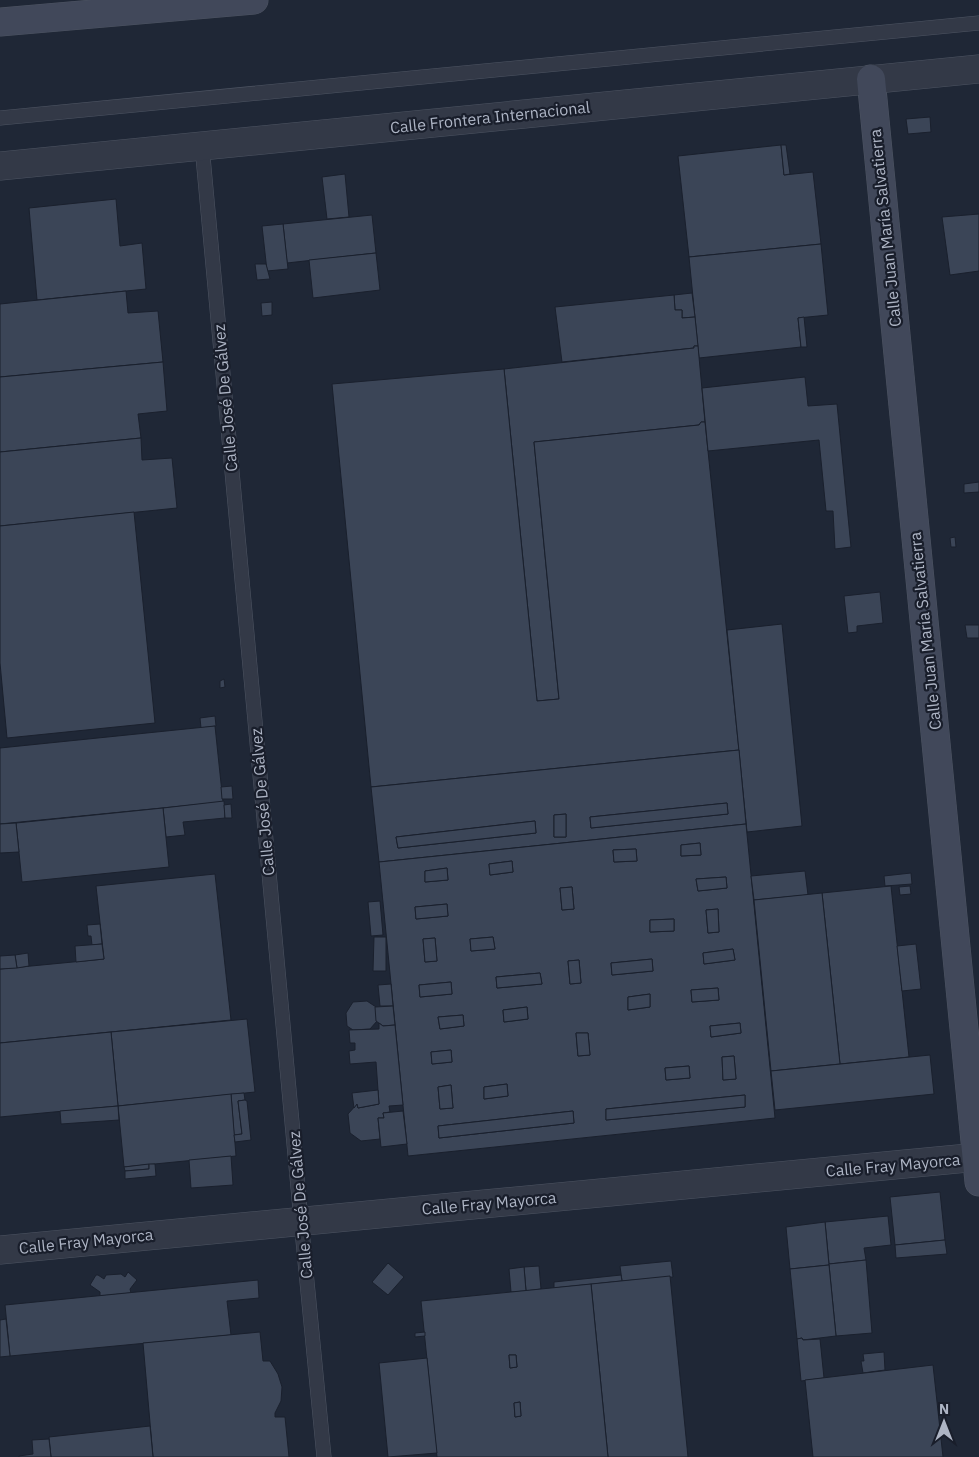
<svg xmlns="http://www.w3.org/2000/svg" width="979" height="1457" viewBox="0 0 979 1457" font-family="'IBM Plex Sans',sans-serif">
  <style>
    .building { fill: #3b4557; stroke: #1a202d; fill-rule: evenodd }
    .lines { fill: none; stroke-linecap: round; stroke-linejoin: round }
    .lane-casing { stroke: #4d5462; stroke-width: 15 }
    .street-casing { stroke: #4d5462; stroke-width: 29 }
    .secondary-casing { stroke: #4d5462; stroke-width: 29 }
    .lane { stroke: #333947; stroke-width: 14 }
    .street { stroke: #333947; stroke-width: 28 }
    .secondary { stroke: #41485a; stroke-width: 28 }
    .labels { text-anchor: middle; dominant-baseline: central; stroke-width: 4.5; stroke-linejoin: round; paint-order: stroke }
    .street-label { font-size: 16px; fill: #adb4c4; stroke: #191e2b }
  </style>
  <rect width="100%" height="100%" fill="#1f2736"/>
  <g class="building">
    <path d="M930,117l1,15 -23,2 -2,-15z"/>
    <path d="M781,145l3,30 29,-3 8,72 -132,13 -11,-101z"/>
    <path d="M781,145h5l4,29 -6,1z"/>
    <path d="M345,174l4,43 -22,2 -5,-42z"/>
    <path d="M116,199l4,47 22,-3 4,46 -109,11 -8,-92z"/>
    <path d="M979,214v57l-29,4 -8,-58z"/>
    <path d="M372,215l4,38 -89,10 -4,-39z"/>
    <path d="M283,224l5,45 -21,2 -5,-45z"/>
    <path d="M821,244l7,71 -30,3 3,29 -102,11 -10,-101z"/>
    <path d="M376,253l4,37 -67,8 -4,-38z"/>
    <path d="M255,264h11l4,15 -13,1z"/>
    <path d="M126,291l2,22 30,-2 5,51 -163,15v-73z"/>
    <path d="M692,293l3,24 -13,1v-8h-7l-1,-15z"/>
    <path d="M674,295l1,15h7v8l13,-1 3,29h-4v2l-132,14 -7,-55z"/>
    <path d="M272,302v13l-10,1 -1,-13z"/>
    <path d="M804,317l3,30h-6l-3,-29z"/>
    <path d="M694,346h4l7,76h-4l-2,3 -165,17 25,257 -22,2 -33,-332 190,-21z"/>
    <path d="M163,362l4,49 -29,3 3,24 -141,14v-75z"/>
    <path d="M504,369l33,332 22,-2 -25,-257 165,-17 2,-3h4l34,328 -368,37 -39,-403z"/>
    <path d="M805,377l3,29 29,-2 14,143 -16,2 -2,-38h-7l-7,-71 -111,11 -6,-63z"/>
    <path d="M141,438l1,22 30,-2 5,50 -177,18v-74z"/>
    <path d="M979,482v10l-15,1v-9z"/>
    <path d="M134,512l21,211 -148,15 -7,-75v-137z"/>
    <path d="M955,537l1,10h-5l-1,-9z"/>
    <path d="M880,592l3,31 -26,3v6l-9,1 -4,-37z"/>
    <path d="M782,624l20,202 -55,6 -20,-202z"/>
    <path d="M965,625h14v13h-12z"/>
    <path d="M224,679l1,8 -5,1v-7z"/>
    <path d="M215,716l1,10 -15,2 -1,-10z"/>
    <path d="M215,726l8,76 -223,22v-76z"/>
    <path d="M739,750l7,74 -367,38 -8,-75zM727,803l1,11 -137,14 -1,-11zM566,814v23h-12v-22zM535,821l1,12 -138,15 -2,-11z"/>
    <path d="M232,786l1,13h-11l-1,-12z"/>
    <path d="M224,801l1,17 -42,4 2,13 -19,2 -3,-29z"/>
    <path d="M727,803l1,11 -137,14 -1,-11z"/>
    <path d="M231,804l1,14h-7l-1,-13z"/>
    <path d="M163,808l6,59 -147,15 -6,-59z"/>
    <path d="M566,814v23h-12v-22z"/>
    <path d="M535,821l1,12 -138,15 -2,-11z"/>
    <path d="M16,823l3,29 -19,1v-29z"/>
    <path d="M746,824l29,294 -367,38 -29,-294zM700,843l1,12 -20,1v-11zM636,849l1,12 -23,1 -1,-12zM512,861l1,11 -23,3 -1,-11zM447,868l1,12 -23,2v-11zM726,877l1,11 -29,3 -2,-12zM572,887l2,22 -12,1 -2,-22zM447,904l1,12 -32,3 -1,-12zM718,909l1,23 -11,1 -2,-23zM674,919v12l-24,1v-12zM493,937l2,12 -24,2 -1,-12zM435,938l2,23 -12,1 -2,-23zM733,949l2,11 -31,4 -1,-11zM652,959l1,12 -41,4 -1,-12zM579,960l2,23 -11,1 -2,-23zM540,973l2,11 -45,4 -1,-11zM451,982l1,12 -32,3 -1,-12zM718,988l1,12 -27,2 -1,-12zM650,994v13l-22,3v-13zM527,1007l1,12 -24,3 -1,-12zM463,1015l1,11 -24,3 -2,-12zM740,1023l1,10 -30,4 -1,-11zM576,1033h12l2,22 -12,1zM451,1050l1,12 -20,2 -1,-12zM734,1056l2,23 -13,1 -1,-23zM689,1066l1,12 -24,2 -1,-12zM507,1084l1,12 -24,3v-12zM451,1085l2,23 -13,1 -2,-22zM745,1095v12l-139,13v-11zM573,1111l1,12 -135,15 -1,-12z"/>
    <path d="M700,843l1,12 -20,1v-11z"/>
    <path d="M636,849l1,12 -23,1 -1,-12z"/>
    <path d="M512,861l1,11 -23,3 -1,-11z"/>
    <path d="M447,868l1,12 -23,2v-11z"/>
    <path d="M805,871l3,24 -54,5 -3,-24z"/>
    <path d="M911,873l1,11 -27,2 -1,-10z"/>
    <path d="M215,874l16,146 -231,23v-74l104,-10 -8,-73z"/>
    <path d="M726,877l1,11 -29,3 -2,-12z"/>
    <path d="M891,886l18,171 -69,7 -18,-171z"/>
    <path d="M910,886l1,8 -11,1 -1,-8z"/>
    <path d="M572,887l2,22 -12,1 -2,-22z"/>
    <path d="M822,893l18,171 -69,7 -17,-171z"/>
    <path d="M380,901l3,34 -12,1 -3,-34z"/>
    <path d="M447,904l1,12 -32,3 -1,-12z"/>
    <path d="M718,909l1,23 -11,1 -2,-23z"/>
    <path d="M674,919v12l-24,1v-12z"/>
    <path d="M100,924l2,20 -10,1 -1,-9h-3l-1,-11z"/>
    <path d="M374,937h12v34h-13z"/>
    <path d="M493,937l2,12 -24,2 -1,-12z"/>
    <path d="M435,938l2,23 -12,1 -2,-23z"/>
    <path d="M102,944l2,15 -28,3 -1,-16z"/>
    <path d="M916,944l5,45 -19,2 -5,-45z"/>
    <path d="M733,949l2,11 -31,4 -1,-11z"/>
    <path d="M28,953l1,13 -12,2 -2,-13z"/>
    <path d="M15,955l2,13 -17,1v-13z"/>
    <path d="M652,959l1,12 -41,4 -1,-12z"/>
    <path d="M579,960l2,23 -11,1 -2,-23z"/>
    <path d="M540,973l2,11 -45,4 -1,-11z"/>
    <path d="M451,982l1,12 -32,3 -1,-12z"/>
    <path d="M391,984l2,22h-13l-2,-21z"/>
    <path d="M718,988l1,12 -27,2 -1,-12z"/>
    <path d="M650,994v13l-22,3v-13z"/>
    <path d="M367,1001l9,6 1,14 -7,8 -17,1 -6,-4 -1,-13 7,-11z"/>
    <path d="M393,1006l2,19 -12,1 -7,-5 -1,-14z"/>
    <path d="M527,1007l1,12 -24,3 -1,-12z"/>
    <path d="M463,1015l1,11 -24,3 -2,-12z"/>
    <path d="M247,1019l8,73 -137,14 -7,-74z"/>
    <path d="M379,1023l4,3 12,-1 8,80 -14,1 1,6 -7,1 1,5h-6l2,21 -19,2 -11,-8 -2,-19 9,-10 1,4 21,-4 -3,-42 -26,2 -1,-13 6,-1v-7h-5l-1,-13 30,-1z"/>
    <path d="M740,1023l1,10 -30,4 -1,-11z"/>
    <path d="M111,1032l7,74 -118,11v-74z"/>
    <path d="M576,1033h12l2,22 -12,1z"/>
    <path d="M451,1050l1,12 -20,2 -1,-12z"/>
    <path d="M930,1055l4,39 -159,16 -4,-39z"/>
    <path d="M734,1056l2,23 -13,1 -1,-23z"/>
    <path d="M689,1066l1,12 -24,2 -1,-12z"/>
    <path d="M507,1084l1,12 -24,3v-12z"/>
    <path d="M451,1085l2,23 -13,1 -2,-22z"/>
    <path d="M378,1090l1,14 -21,4 -1,-4 -3,4 -2,-15z"/>
    <path d="M244,1093l1,7 -7,1 4,33 -8,1 -3,-41z"/>
    <path d="M231,1094l5,62 -112,11 -6,-61z"/>
    <path d="M745,1095v12l-139,13v-11z"/>
    <path d="M245,1100l2,1 4,39 -16,2 -1,-7 8,-1 -4,-33z"/>
    <path d="M118,1106l1,14 -58,4 -1,-13z"/>
    <path d="M403,1111l4,33 -26,3 -3,-29h6l-1,-5z"/>
    <path d="M573,1111l1,12 -135,15 -1,-12z"/>
    <path d="M231,1156l2,29 -42,3 -2,-28z"/>
    <path d="M149,1164v5l-24,2 -1,-4z"/>
    <path d="M149,1164h6l1,12 -31,3v-8l24,-2z"/>
    <path d="M940,1192l5,48 -50,5 -5,-48z"/>
    <path d="M888,1216l3,29 -27,3 2,12 -37,4 -4,-42z"/>
    <path d="M825,1222l4,43 -39,4 -4,-42z"/>
    <path d="M945,1240l2,14 -51,4 -1,-13z"/>
    <path d="M866,1260l6,73 -36,3 -7,-71v-1z"/>
    <path d="M671,1261l2,16 -51,4 -2,-15z"/>
    <path d="M388,1263l16,14 -16,18 -16,-13z"/>
    <path d="M829,1265l7,71 -33,4 -1,-2 -5,1 -7,-70z"/>
    <path d="M539,1266l2,23 -15,2 -2,-24z"/>
    <path d="M524,1267l2,24 -15,1 -2,-23z"/>
    <path d="M128,1272l9,8 -7,9 1,4 -31,3v-4l-10,-7 6,-10h2l6,4 2,-4 15,-1 4,3z"/>
    <path d="M621,1275l1,6 -68,7v-6z"/>
    <path d="M670,1276l18,181h-80l-17,-173z"/>
    <path d="M258,1280l1,18 -32,3 4,34 -221,21 -5,-51z"/>
    <path d="M591,1284l17,173h-171l-16,-156zM509,1355h7l1,12 -7,1zM520,1402l1,14 -6,1 -1,-14z"/>
    <path d="M6,1319l4,37 -10,1v-37z"/>
    <path d="M260,1332l3,29h7l8,13 4,13 -1,14 -6,12v4h10l4,40h-136l-10,-114z"/>
    <path d="M425,1332v4l-10,1v-4z"/>
    <path d="M802,1338l1,2 17,-1 4,39 -23,3 -4,-42z"/>
    <path d="M884,1352l1,18 -22,3 -2,-12h3l-1,-7z"/>
    <path d="M509,1355h7l1,12 -7,1z"/>
    <path d="M427,1358l10,95 -49,4 -9,-94z"/>
    <path d="M933,1365l10,92h-130l-8,-77z"/>
    <path d="M520,1402l1,14 -6,1 -1,-14z"/>
    <path d="M150,1426l3,31h-102l-2,-20z"/>
    <path d="M49,1439l2,18h-32v-1l14,-2 -1,-14z"/>
  </g>
  <g class="lines">
    <g class="lane-casing">
      <g id="lane">
        <path d="M0,118l979,-95"/>
        <path d="M202,146l99,1074 23,237"/>
      </g>
    </g>
    <g class="street-casing">
      <g id="street">
        <path d="M0,166l979,-97"/>
        <path d="M0,1250l979,-93"/>
      </g>
    </g>
    <g class="secondary-casing">
      <g id="secondary">
        <path d="M0,22l254,-22"/>
        <path d="M871,79l108,1103"/>
      </g>
    </g>
    <use href="#lane" class="lane"/>
    <use href="#street" class="street"/>
    <use href="#secondary" class="secondary"/>
  </g>
  <g class="labels">
    <g class="street-label">
      <text transform="translate(490 117) rotate(-6)">Calle Frontera Internacional</text>
      <text transform="translate(885 228) rotate(-96)">Calle Juan María Salvatierra</text>
      <text transform="translate(225 398) rotate(-95)">Calle José De Gálvez</text>
      <text transform="translate(925 631) rotate(-96)">Calle Juan María Salvatierra</text>
      <text transform="translate(262 802) rotate(-95)">Calle José De Gálvez</text>
      <text transform="translate(893 1165) rotate(-5)">Calle Fray Mayorca</text>
      <text transform="translate(489 1203) rotate(-5)">Calle Fray Mayorca</text>
      <text transform="translate(300 1205) rotate(-95)">Calle José De Gálvez</text>
      <text transform="translate(86 1241) rotate(-6)">Calle Fray Mayorca</text>
    </g>
  </g>
  <g transform="translate(944 1422)" stroke="#191e2b" stroke-width="4" paint-order="stroke">
  <path d="M0-4L9 19L0 12L-9 19Z" fill="#adb4c4"/>
  <text y="-8" font-size="14" font-weight="bold" text-anchor="middle" fill="#adb4c4">N</text>
  </g>
</svg>
